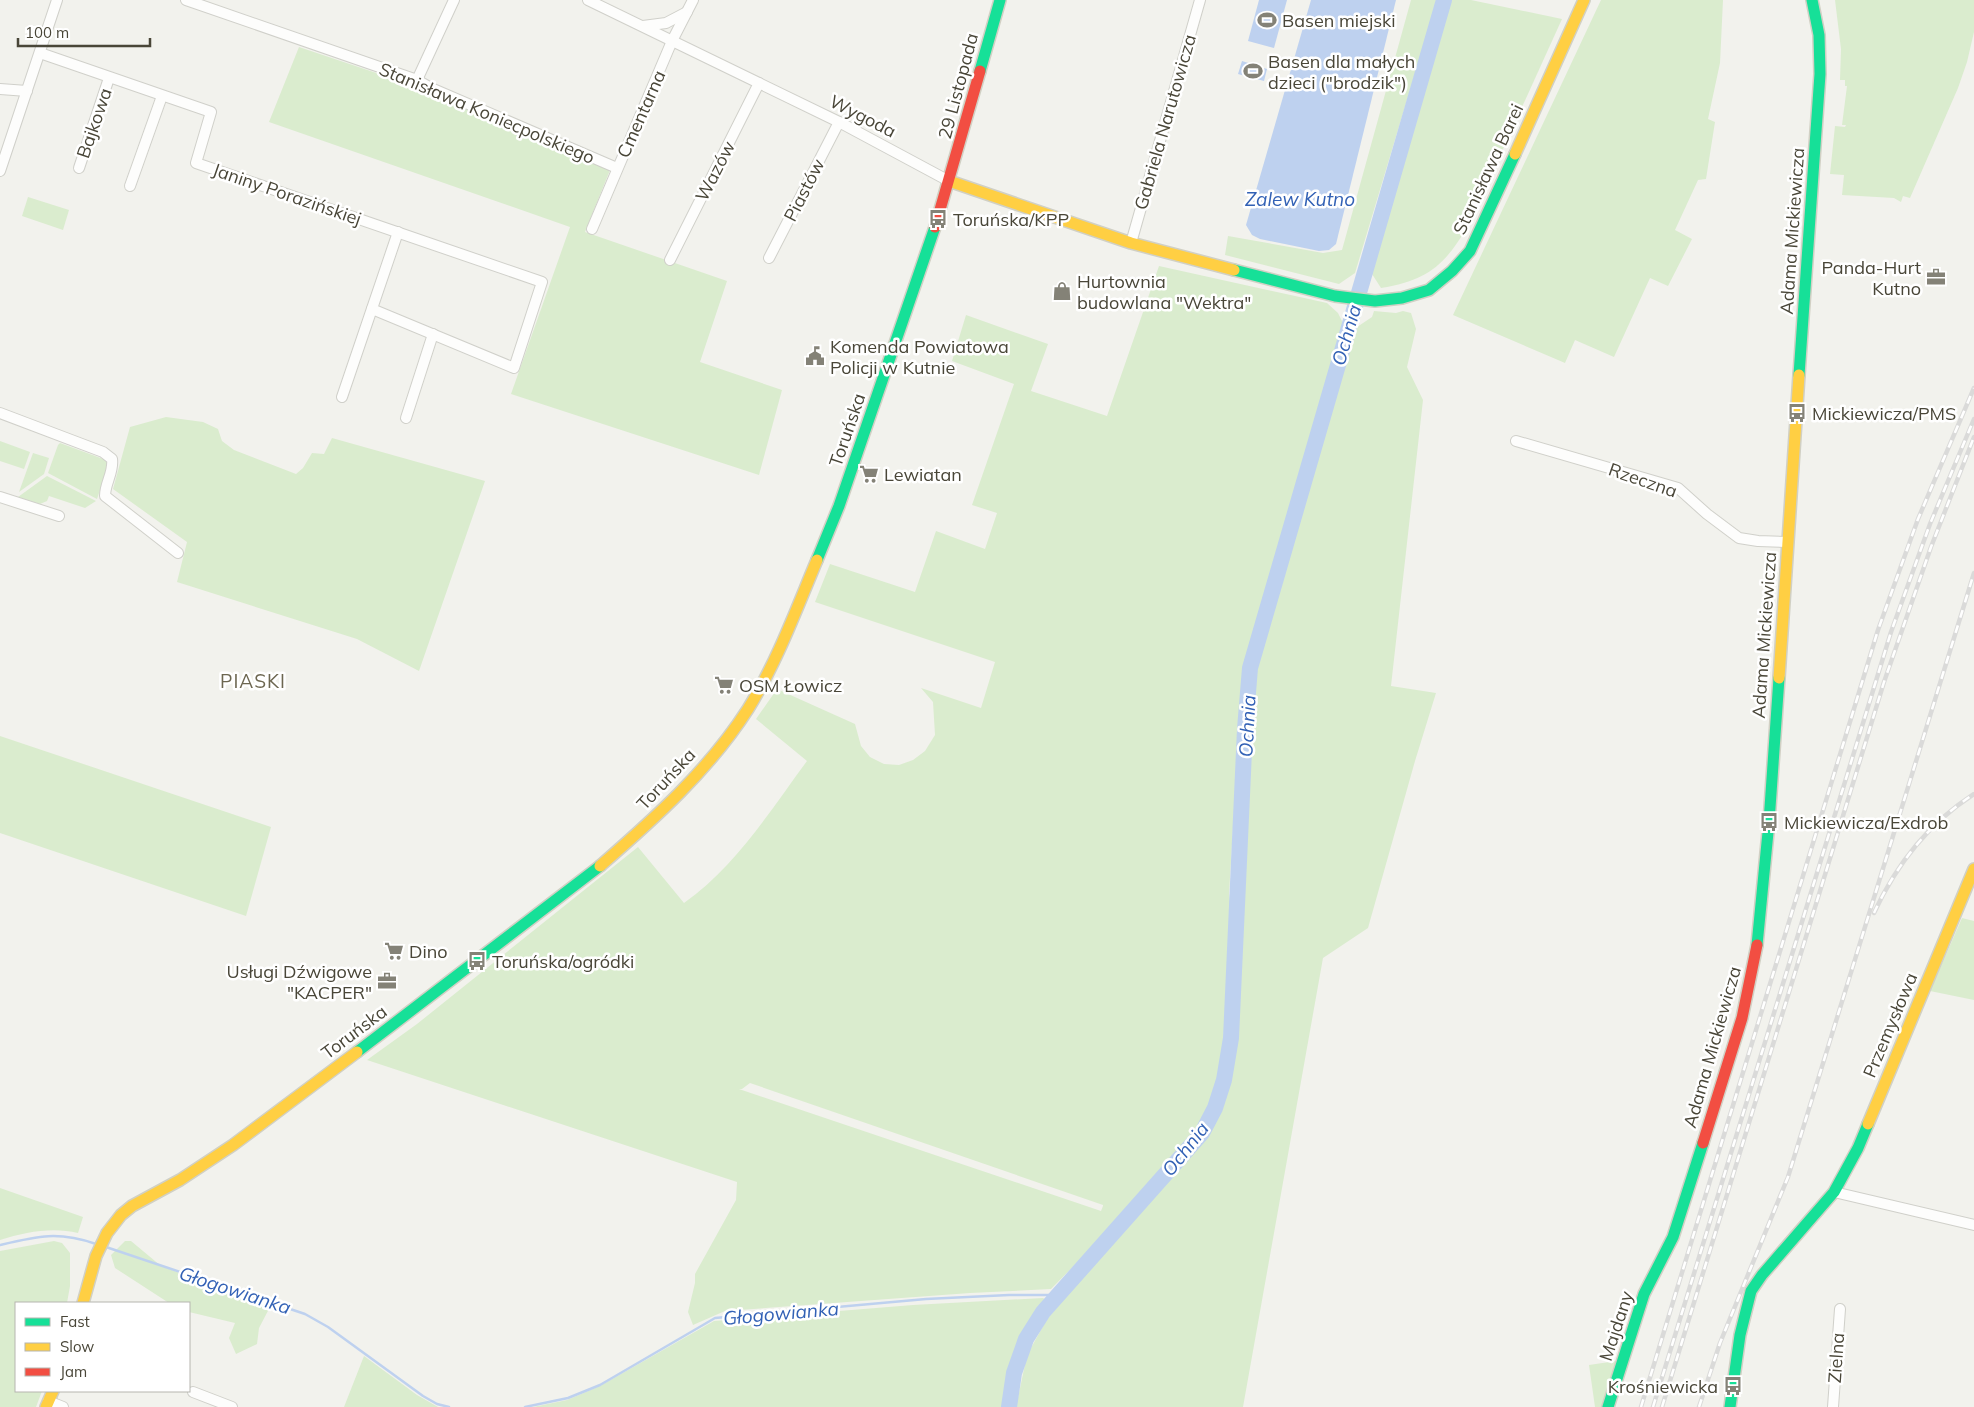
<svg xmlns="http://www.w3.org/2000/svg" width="1974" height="1407" viewBox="0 0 1974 1407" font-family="Mulish,sans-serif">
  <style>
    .green { fill: #daecce; fill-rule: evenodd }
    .water { fill: #bed1ef }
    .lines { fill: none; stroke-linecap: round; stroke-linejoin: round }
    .stream { stroke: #bed1ef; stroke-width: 2.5 }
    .river { stroke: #bed1ef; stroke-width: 16 }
    .street-casing { stroke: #d0d0ca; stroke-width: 12 }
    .fast-casing { stroke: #d1d0c4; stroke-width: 14 }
    .slow-casing { stroke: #d1d0c4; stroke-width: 14 }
    .jam-casing { stroke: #d1d0c4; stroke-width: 14 }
    .street { stroke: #fdfdfc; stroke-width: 10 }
    .fast { stroke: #16e098; stroke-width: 11 }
    .slow { stroke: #ffcf43; stroke-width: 11 }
    .jam { stroke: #f24e42; stroke-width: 11 }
    .rail-casing { stroke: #dadad9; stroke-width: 4.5 }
    .rail { stroke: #fff; stroke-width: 2.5; stroke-dasharray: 8; stroke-linecap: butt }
    .labels { text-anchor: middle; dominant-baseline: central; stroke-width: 5; stroke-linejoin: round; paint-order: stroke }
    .poi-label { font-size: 18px; fill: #494638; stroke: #fff; text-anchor: start }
    .street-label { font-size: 18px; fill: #494638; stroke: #fff }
    .water-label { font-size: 19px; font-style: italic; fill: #3261b5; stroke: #fff }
    .neighbourhood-label { font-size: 19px; letter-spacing: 1px; fill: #6c6650; stroke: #fff }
  </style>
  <rect width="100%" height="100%" fill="#f2f2ed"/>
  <g class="green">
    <path d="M1411,0h26l-82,273 -16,11 -114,-29 3,-19 95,17 19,-3z"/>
    <path d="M1448,0h23l91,19 -94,207c-24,40 -40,54 -87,62l-9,-14 2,-13z"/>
    <path d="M1601,0h122l-3,63 -12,56 7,3 -9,57 -8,1 -23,50 17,9 -24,47 -18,-8 -36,79 -39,-17 -10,23 -112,-48z"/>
    <path d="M1835,0h139v32l-7,30 -9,26 -48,110 -7,-2 -2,6 -7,-4 -52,-3 2,-20 -14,-1 5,-48 10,1 1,-2h-4l5,-39h-2v-6h-5l1,-31z"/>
    <path d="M299,47l119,40 192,83 -25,62 142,49 -27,81 82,28 -23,85 -248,-81 59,-167 -301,-105z"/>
    <path d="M28,197l41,13 -6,20 -41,-14z"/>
    <path d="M1159,266l168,37 11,10 5,10 -101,356 -13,215 2,14 -7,123 -4,41 -17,48 -31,39 -28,30 -12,18 -81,82 -81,4 -245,18 -32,14 -5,-13 7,-29v-9l41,-74 1,-18 -370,-122 50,-36 221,-177 46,56c52,-37 86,-92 123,-142l-51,-42 21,-30 78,35 6,22 9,11 14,7 15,1 14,-5 12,-9 10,-16 -2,-33 -12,-14 60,20 14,-46 -180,-60 15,-38 85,28 21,-61 49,18 12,-36 -25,-8 42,-121 -62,-23 14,-46 82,29 -17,47 76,25zM750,1083l353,122v1l-2,5 -362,-122h3z"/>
    <path d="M1374,311l22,2 7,-2 8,2 5,16 -9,38 16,33 -32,286 45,7 -21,68 -47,167 -45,30 -80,449h-227l11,-52 20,-36 148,-172 23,-32 13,-43 5,-39 11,-262 8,-99 91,-317 11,-28 15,-10z"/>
    <path d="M166,417l37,5 15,7 4,12 12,9 62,24 7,-6 9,-15 12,1 8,-16 153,43 -66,190 -62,-32 -180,-57 10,-40 -74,-53 17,-62z"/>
    <path d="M0,441l30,11 -6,17 -24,-8z"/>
    <path d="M60,443l46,17 2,6 -11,33 -49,-26 10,-28z"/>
    <path d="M33,453l16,5 -5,16 -25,18z"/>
    <path d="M47,476l49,25 -11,7 -36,-12 -2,5 -7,3 -22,-7z"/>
    <path d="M0,736l271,91 -25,89 -246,-83z"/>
    <path d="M1962,918l12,3v79l-44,-9z"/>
    <path d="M0,1188l83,29 -5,16c-26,-6 -52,-1 -78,7z"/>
    <path d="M54,1241l8,2 8,10v33l-3,17h-51v88h26l-6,16h-36v-156z"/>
    <path d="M125,1241h6l30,25 109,41 -11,21 -2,16 -21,10 -7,-16 6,-15 -46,-11v-9h-20l-54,-35 -4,-13z"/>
    <path d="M1043,1298l3,2c-4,11 -13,19 -19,29 -13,24 -21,51 -23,78h-471l34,-7 33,-14 114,-65 199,-16z"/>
    <path d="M364,1356l53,39 21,12h-94z"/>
    <path d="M1616,1361l-12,46h-9l-6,-42z"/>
  </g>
  <g class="water">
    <path d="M1259,0h28l-13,48 -26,-7z"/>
    <path d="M1311,0h85l-60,244 -7,6 -10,1 -59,-12 -8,-4 -6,-10z"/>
    <path d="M1242,61l25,8 -3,12 -26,-7z"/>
  </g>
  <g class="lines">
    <g class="stream">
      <path d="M0,1245c38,-9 58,-14 96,-1"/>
      <path d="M106,1247l199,67 23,13 95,69 14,8 12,3"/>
      <path d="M525,1407l43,-9 32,-13 115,-67 211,-19 83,-4h49"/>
    </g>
    <path class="river" d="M1009,1407l5,-34 12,-34 17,-27 159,-179 13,-25 9,-28 7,-42 14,-309 5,-61 194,-668"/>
    <g class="street-casing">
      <g id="street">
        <path d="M186,0l231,80 14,8 186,80"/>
        <path d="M588,0l251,122 110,59"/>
        <path d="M643,26l23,-3 21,-11"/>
        <path d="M40,53l171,59 -15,51 346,119 -28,86 -142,-59"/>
        <path d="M417,80l37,-80"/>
        <path d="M0,89l27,2"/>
        <path d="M79,168l30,-90"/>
        <path d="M0,171l57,-171"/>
        <path d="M130,186l32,-90"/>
        <path d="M592,229l80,-188 21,-41"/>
        <path d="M1131,243l69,-243"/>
        <path d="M769,258l70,-136"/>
        <path d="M670,260l89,-177"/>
        <path d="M342,397l56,-165"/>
        <path d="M0,413l103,39 9,7c2,13 -7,24 -7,37l73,57"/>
        <path d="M406,418l27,-84"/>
        <path d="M1516,441l162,47 29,26 32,24 19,3 30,1"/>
        <path d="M0,497l59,19"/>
        <path d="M1834,1192l140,33"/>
        <path d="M193,1392l39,15"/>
        <path d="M48,1401l15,6"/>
        <path d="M1833,1407l7,-98"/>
      </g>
    </g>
    <g class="fast-casing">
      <g id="fast">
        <path d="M980,71l20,-71"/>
        <path d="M1234,270l101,26 40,5 27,-3 27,-8 23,-19 18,-20 45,-97"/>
        <path d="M1799,375l21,-301 -1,-39 -7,-35"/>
        <path d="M817,560l22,-54 96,-279"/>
        <path d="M1757,945l12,-123 10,-144"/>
        <path d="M357,1052l243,-186"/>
        <path d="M1608,1407l36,-113 29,-57 30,-94"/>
        <path d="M1730,1407l10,-72 11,-44 11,-16 72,-83 24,-44 10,-24"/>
      </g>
    </g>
    <g class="slow-casing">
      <g id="slow">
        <path d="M1515,154l69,-154"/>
        <path d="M949,181l182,62 103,27"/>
        <path d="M1779,678l20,-303"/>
        <path d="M600,866c54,-47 109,-96 148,-157 29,-47 48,-99 69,-149"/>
        <path d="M1868,1124l106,-255"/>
        <path d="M83,1303l13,-47 11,-23 14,-18 11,-9 48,-26 53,-35 124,-93"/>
        <path d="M46,1407l7,-16"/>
      </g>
    </g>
    <g class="jam-casing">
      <g id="jam">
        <path d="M935,227l45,-156"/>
        <path d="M1703,1143l39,-125 15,-73"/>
      </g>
    </g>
    <use href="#street" class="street"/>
    <use href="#fast" class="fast"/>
    <use href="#slow" class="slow"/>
    <use href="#jam" class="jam"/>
    <g class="rail-casing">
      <g id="rail">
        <path d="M1874,913c22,-48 55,-90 100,-119"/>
        <path d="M1641,1407l237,-777 40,-111 56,-131"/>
        <path d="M1653,1407l238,-775 39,-108 44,-105"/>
        <path d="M1662,1407l222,-725 47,-135 43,-110"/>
        <path d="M1699,1407l21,-64 68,-166 186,-604"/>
      </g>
    </g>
    <use href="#rail" class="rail"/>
  </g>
  <defs>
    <g id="stadium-bare" transform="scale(1.5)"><path d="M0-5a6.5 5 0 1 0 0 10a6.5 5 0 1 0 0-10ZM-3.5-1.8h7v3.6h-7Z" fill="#848277" stroke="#fff" stroke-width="2.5" paint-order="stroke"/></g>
    <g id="bus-bare" transform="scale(1.5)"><path d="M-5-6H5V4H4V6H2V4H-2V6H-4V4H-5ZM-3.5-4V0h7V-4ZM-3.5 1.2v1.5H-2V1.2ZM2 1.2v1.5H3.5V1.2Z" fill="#848277" stroke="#fff" stroke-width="2.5" paint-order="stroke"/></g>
    <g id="office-bare" transform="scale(1.5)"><path d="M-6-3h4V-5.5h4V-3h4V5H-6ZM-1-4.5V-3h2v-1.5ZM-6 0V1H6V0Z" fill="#848277" stroke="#fff" stroke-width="2.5" paint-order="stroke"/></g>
    <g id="shop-bare" transform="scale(1.5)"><path d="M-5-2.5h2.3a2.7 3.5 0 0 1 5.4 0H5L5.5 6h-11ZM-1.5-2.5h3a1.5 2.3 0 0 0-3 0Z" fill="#848277" stroke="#fff" stroke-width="2.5" paint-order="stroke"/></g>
    <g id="civic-bare" transform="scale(1.5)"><path d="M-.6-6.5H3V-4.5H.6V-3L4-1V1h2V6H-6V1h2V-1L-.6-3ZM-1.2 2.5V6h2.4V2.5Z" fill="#848277" stroke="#fff" stroke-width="2.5" paint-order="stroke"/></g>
    <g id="supermarket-bare" transform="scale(1.5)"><path d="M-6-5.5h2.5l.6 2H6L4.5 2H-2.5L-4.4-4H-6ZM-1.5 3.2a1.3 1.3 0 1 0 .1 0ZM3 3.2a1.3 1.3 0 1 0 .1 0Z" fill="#848277" stroke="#fff" stroke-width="2.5" paint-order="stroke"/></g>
  </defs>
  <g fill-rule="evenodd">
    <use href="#stadium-bare" x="1267" y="20"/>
    <use href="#stadium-bare" x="1253" y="71"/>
    <use href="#bus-bare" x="938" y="219"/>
    <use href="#office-bare" x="1936" y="277"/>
    <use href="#shop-bare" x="1062" y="291"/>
    <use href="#civic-bare" x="815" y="356"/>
    <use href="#bus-bare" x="1797" y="413"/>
    <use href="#supermarket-bare" x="869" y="474"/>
    <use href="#supermarket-bare" x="724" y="685"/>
    <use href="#bus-bare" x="1769" y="822"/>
    <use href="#supermarket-bare" x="394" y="951"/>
    <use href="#bus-bare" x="477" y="961"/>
    <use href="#office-bare" x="387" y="981"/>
    <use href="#bus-bare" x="1733" y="1386"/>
  </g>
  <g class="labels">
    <g class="poi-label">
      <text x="1282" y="20">Basen miejski</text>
      <text x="1268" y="61">Basen dla małych<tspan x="1268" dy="21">dzieci ("brodzik")</tspan></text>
      <text x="953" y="219">Toruńska/KPP</text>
      <text x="1921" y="267" text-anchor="end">Panda-Hurt<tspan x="1921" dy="21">Kutno</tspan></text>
      <text x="1077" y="281">Hurtownia<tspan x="1077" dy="21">budowlana "Wektra"</tspan></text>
      <text x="830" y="346">Komenda Powiatowa<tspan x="830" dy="21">Policji w Kutnie</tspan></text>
      <text x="1812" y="413">Mickiewicza/PMS</text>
      <text x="884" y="474">Lewiatan</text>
      <text x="739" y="685">OSM Łowicz</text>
      <text x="1784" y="822">Mickiewicza/Exdrob</text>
      <text x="409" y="951">Dino</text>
      <text x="492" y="961">Toruńska/ogródki</text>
      <text x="372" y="971" text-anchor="end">Usługi Dźwigowe<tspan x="372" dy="21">"KACPER"</tspan></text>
      <text x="1718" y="1386" text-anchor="end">Krośniewicka</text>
    </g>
    <g class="street-label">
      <text transform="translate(958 86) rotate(-75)">29 Listopada</text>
      <text transform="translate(487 113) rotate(23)">Stanisława Koniecpolskiego</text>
      <text transform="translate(641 114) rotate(-66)">Cmentarna</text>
      <text transform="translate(863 116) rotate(27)">Wygoda</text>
      <text transform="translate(1165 122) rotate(-74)">Gabriela Narutowicza</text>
      <text transform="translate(94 123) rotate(-71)">Bajkowa</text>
      <text transform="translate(1488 169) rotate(-65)">Stanisława Barei</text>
      <text transform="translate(715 171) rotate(-63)">Wazów</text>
      <text transform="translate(804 190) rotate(-63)">Piastów</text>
      <text transform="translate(287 194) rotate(19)">Janiny Porazińskiej</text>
      <text transform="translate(1792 231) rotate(-86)">Adama Mickiewicza</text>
      <text transform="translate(847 430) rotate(-71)">Toruńska</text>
      <text transform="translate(1643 480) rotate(19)">Rzeczna</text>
      <text transform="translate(1764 635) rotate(-86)">Adama Mickiewicza</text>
      <text transform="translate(666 779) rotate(-47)">Toruńska</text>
      <text transform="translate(1890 1025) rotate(-67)">Przemysłowa</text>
      <text transform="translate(354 1032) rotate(-37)">Toruńska</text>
      <text transform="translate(1712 1047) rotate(-74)">Adama Mickiewicza</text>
      <text transform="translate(1616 1326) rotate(-72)">Majdany</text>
      <text transform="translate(1836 1358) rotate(-86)">Zielna</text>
    </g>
    <g class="water-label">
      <text x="1300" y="199">Zalew Kutno</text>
      <text transform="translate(1346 335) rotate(-74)">Ochnia</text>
      <text transform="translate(1247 726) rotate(-87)">Ochnia</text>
      <text transform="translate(1185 1149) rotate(-52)">Ochnia</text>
      <text transform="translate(235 1290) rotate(18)">Głogowianka</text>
      <text transform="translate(781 1313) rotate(-5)">Głogowianka</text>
    </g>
    <g class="neighbourhood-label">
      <text x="253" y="681">PIASKI</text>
    </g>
  </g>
  <rect x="15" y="1302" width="175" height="90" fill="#ffffff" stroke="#b6b5af"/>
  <rect x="25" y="1318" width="25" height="8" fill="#16e098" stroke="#b6b5af"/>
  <text x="60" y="1327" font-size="15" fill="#494638">Fast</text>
  <rect x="25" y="1343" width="25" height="8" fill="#ffcf43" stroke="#b6b5af"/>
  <text x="60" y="1352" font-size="15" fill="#494638">Slow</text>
  <rect x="25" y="1368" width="25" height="8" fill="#f24e42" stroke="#b6b5af"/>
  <text x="60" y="1377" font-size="15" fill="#494638">Jam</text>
  <path d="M18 38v8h132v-8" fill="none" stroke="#494638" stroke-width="2.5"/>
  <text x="25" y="38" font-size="15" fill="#494638" stroke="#ffffff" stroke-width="4" paint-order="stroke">100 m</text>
</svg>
